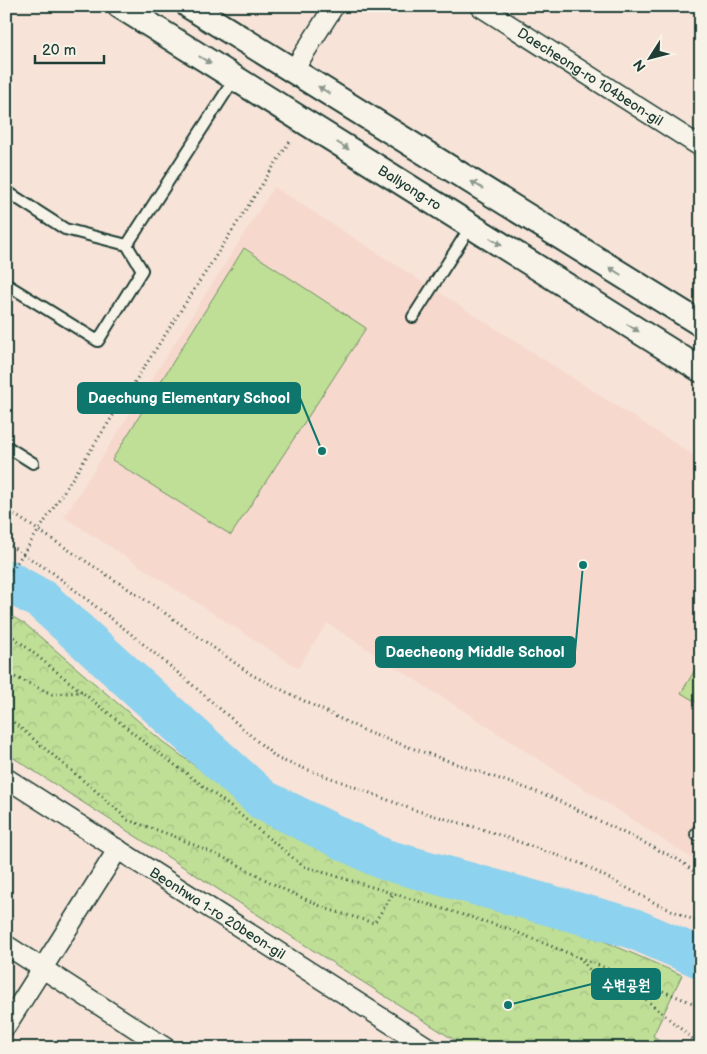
<svg xmlns="http://www.w3.org/2000/svg" width="707" height="1054" viewBox="0 0 707 1054" font-family="'Balsamiq Sans','Poor Story',sans-serif">
  <style>
    .built { fill: #f7d8cd }
    .green { fill: #bfde96; stroke: #6f8e65 }
    .forest { fill: url(#forest-crowns); stroke: #6f8e65 }
    .lines { fill: none; stroke-linecap: round; stroke-linejoin: round }
    .river { stroke: #8dd2ee; stroke-width: 41 }
    .service-casing { stroke: #1f3d34; stroke-width: 14 }
    .minor-casing { stroke: #1f3d34; stroke-width: 22 }
    .tertiary-casing { stroke: #1f3d34; stroke-width: 28 }
    .path { stroke: #1f3d34; stroke-width: 3; stroke-dasharray: 1 4; stroke-linecap: butt }
    .service { stroke: #f7f3e8; stroke-width: 10 }
    .minor { stroke: #f7f3e8; stroke-width: 19 }
    .tertiary { stroke: #f7f3e8; stroke-width: 24 }
    .path-bridge { stroke: #1f3d34; stroke-width: 3; stroke-dasharray: 1 4; stroke-linecap: butt }
    .oneway { fill: #8b988e }
    .labels { text-anchor: middle; dominant-baseline: central; stroke-width: 4.5; stroke-linejoin: round; paint-order: stroke }
    .street-label { font-size: 14px; fill: #1f3d34; stroke: #f7f3e8 }
    .leader { fill: none; stroke: #0f766e; stroke-width: 2 }
    .callout-dot { fill: #0f766e; stroke: #f7f3e8; stroke-width: 2 }
    .callout { fill: #0f766e; stroke: #0f766e; stroke-width: 2 }
    .callout-label { font-size: 15px; text-anchor: middle; font-weight: bold; fill: #fff }
  </style>
  <defs>
    <pattern id="forest-crowns" width="20" height="18" patternUnits="userSpaceOnUse" patternTransform="scale(1.25)"><rect width="20" height="18" fill="#bfde96"/><path d="M2 6a3 3 0 1 1 6 0M12 15a3 3 0 1 1 6 0" fill="none" stroke="#a4bf82"/></pattern>
  </defs>
  <rect width="100%" height="100%" fill="#f7e3d8"/>
  <filter id="ink" filterUnits="userSpaceOnUse"><feTurbulence type="fractalNoise" baseFrequency=".02" numOctaves="2"/><feDisplacementMap in="SourceGraphic" scale="10" xChannelSelector="R" yChannelSelector="G"/><feConvolveMatrix kernelMatrix="1 2 1 2 8 2 1 2 1" color-interpolation-filters="sRGB"/></filter>
  <g filter="url(#ink)">
    <path class="built" d="M274,187l427,273v404l-374,-241 -29,45 -234,-151z"/>
    <g class="green">
      <path d="M244,248l122,80 -135,207 -119,-75z"/>
      <path d="M701,660v45l-20,-12z"/>
    </g>
    <path class="forest" d="M6,613l19,11 138,118 109,81 85,35 203,64 122,53 -29,61 5,3 -5,9h-186l-131,-83 -330,-212z"/>
    <g class="lines">
      <path class="river" d="M6,580l36,20 221,200 120,59 249,69 69,30"/>
      <g class="service-casing">
        <g id="service">
          <path d="M6,191l59,38 62,16 15,25 -44,71 -92,-57"/>
          <path d="M127,245l108,-167"/>
          <path d="M413,317l58,-91"/>
          <path d="M6,446l27,17"/>
          <path d="M701,827l-5,7 5,2"/>
        </g>
      </g>
      <g class="minor-casing">
        <g id="minor">
          <path id="s1" d="M482,6l-1,1 220,140"/>
          <path d="M293,71l41,-65"/>
          <path id="s2" d="M6,778l423,270"/>
          <path d="M6,945l160,103"/>
          <path d="M6,1026l112,-177"/>
        </g>
      </g>
      <g class="tertiary-casing">
        <g id="tertiary">
          <path id="s3" d="M120,6l581,364"/>
          <path d="M189,6l512,318"/>
        </g>
      </g>
      <g class="path">
        <path d="M6,509l156,102 90,64 117,58 182,64 128,63 22,17"/>
        <path d="M45,521l245,-380"/>
        <path d="M6,543l47,30 78,61 58,48 89,77 64,23 69,27 74,21 97,34 73,39 46,20"/>
        <path d="M6,631l142,114 74,55 81,66 203,62 189,76 6,4"/>
        <path d="M6,673l46,21 30,-2"/>
        <path d="M6,716l91,76 31,28 43,15 60,26 52,28 44,20 47,14 19,-29"/>
        <path d="M579,957l27,32 30,2 65,55"/>
      </g>
      <use href="#service" class="service"/>
      <use href="#minor" class="minor"/>
      <use href="#tertiary" class="tertiary"/>
      <path class="path-bridge" d="M6,579l39,-58"/>
    </g>
    <defs><path id="oneway-solid" d="M-6-.8H1V-3.2L6.5 0L1 3.2V.8H-6Z" transform="scale(1.25)"/></defs>
    <g class="oneway">
      <use href="#oneway-solid" transform="translate(205 60) rotate(32)"/>
      <use href="#oneway-solid" transform="translate(324 90) rotate(-148)"/>
      <use href="#oneway-solid" transform="translate(343 146) rotate(32)"/>
      <use href="#oneway-solid" transform="translate(477 185) rotate(-148)"/>
      <use href="#oneway-solid" transform="translate(496 242) rotate(32)"/>
      <use href="#oneway-solid" transform="translate(615 271) rotate(-148)"/>
      <use href="#oneway-solid" transform="translate(633 328) rotate(32)"/>
    </g>
  </g>
  <g class="labels">
    <g class="street-label">
      <text stroke="none"><textPath href="#s1" startOffset="131">Daecheong-ro 104beon-gil</textPath></text>
      <text stroke="none"><textPath href="#s3" startOffset="342">Ballyong-ro</textPath></text>
      <text stroke="none"><textPath href="#s2" startOffset="251">Beonhwa 1-ro 20beon-gil</textPath></text>
    </g>
  </g>
  <path class="leader" d="M322 451L300 398M583 565L575 652M508 1005L592 984"/>
  <g class="callout-dot">
    <circle cx="322" cy="451" r="5"/>
    <circle cx="583" cy="565" r="5"/>
    <circle cx="508" cy="1005" r="5"/>
  </g>
  <g class="callout">
    <rect x="78" y="383" width="222" height="30" rx="5"/>
    <rect x="376" y="637" width="199" height="30" rx="5"/>
    <rect x="592" y="969" width="68" height="30" rx="5"/>
  </g>
  <g class="callout-label">
    <text x="189" y="403">Daechung Elementary School</text>
    <text x="475" y="657">Daecheong Middle School</text>
    <text x="626" y="990">수변공원</text>
  </g>
  <rect width="707" height="1054" fill="none" stroke="#f7f3e8" stroke-width="25"/>
  <rect x="12" y="12" width="682" height="1029" fill="none" stroke="#1f3d34" stroke-width="2" filter="url(#ink)"/>
  <g transform="translate(650 58) rotate(234)" stroke="#f7f3e8" stroke-width="4" paint-order="stroke">
  <path d="M0-4L9 19L0 12L-9 19Z" fill="#1f3d34"/>
  <text y="-8" font-size="14" font-weight="bold" text-anchor="middle" fill="#1f3d34">N</text>
  </g>
  <path d="M35 55v8h69v-8" fill="none" stroke="#1f3d34" stroke-width="2.5"/>
  <text x="42" y="55" font-size="15" fill="#1f3d34" stroke="#f7f3e8" stroke-width="4" paint-order="stroke">20 m</text>
</svg>
